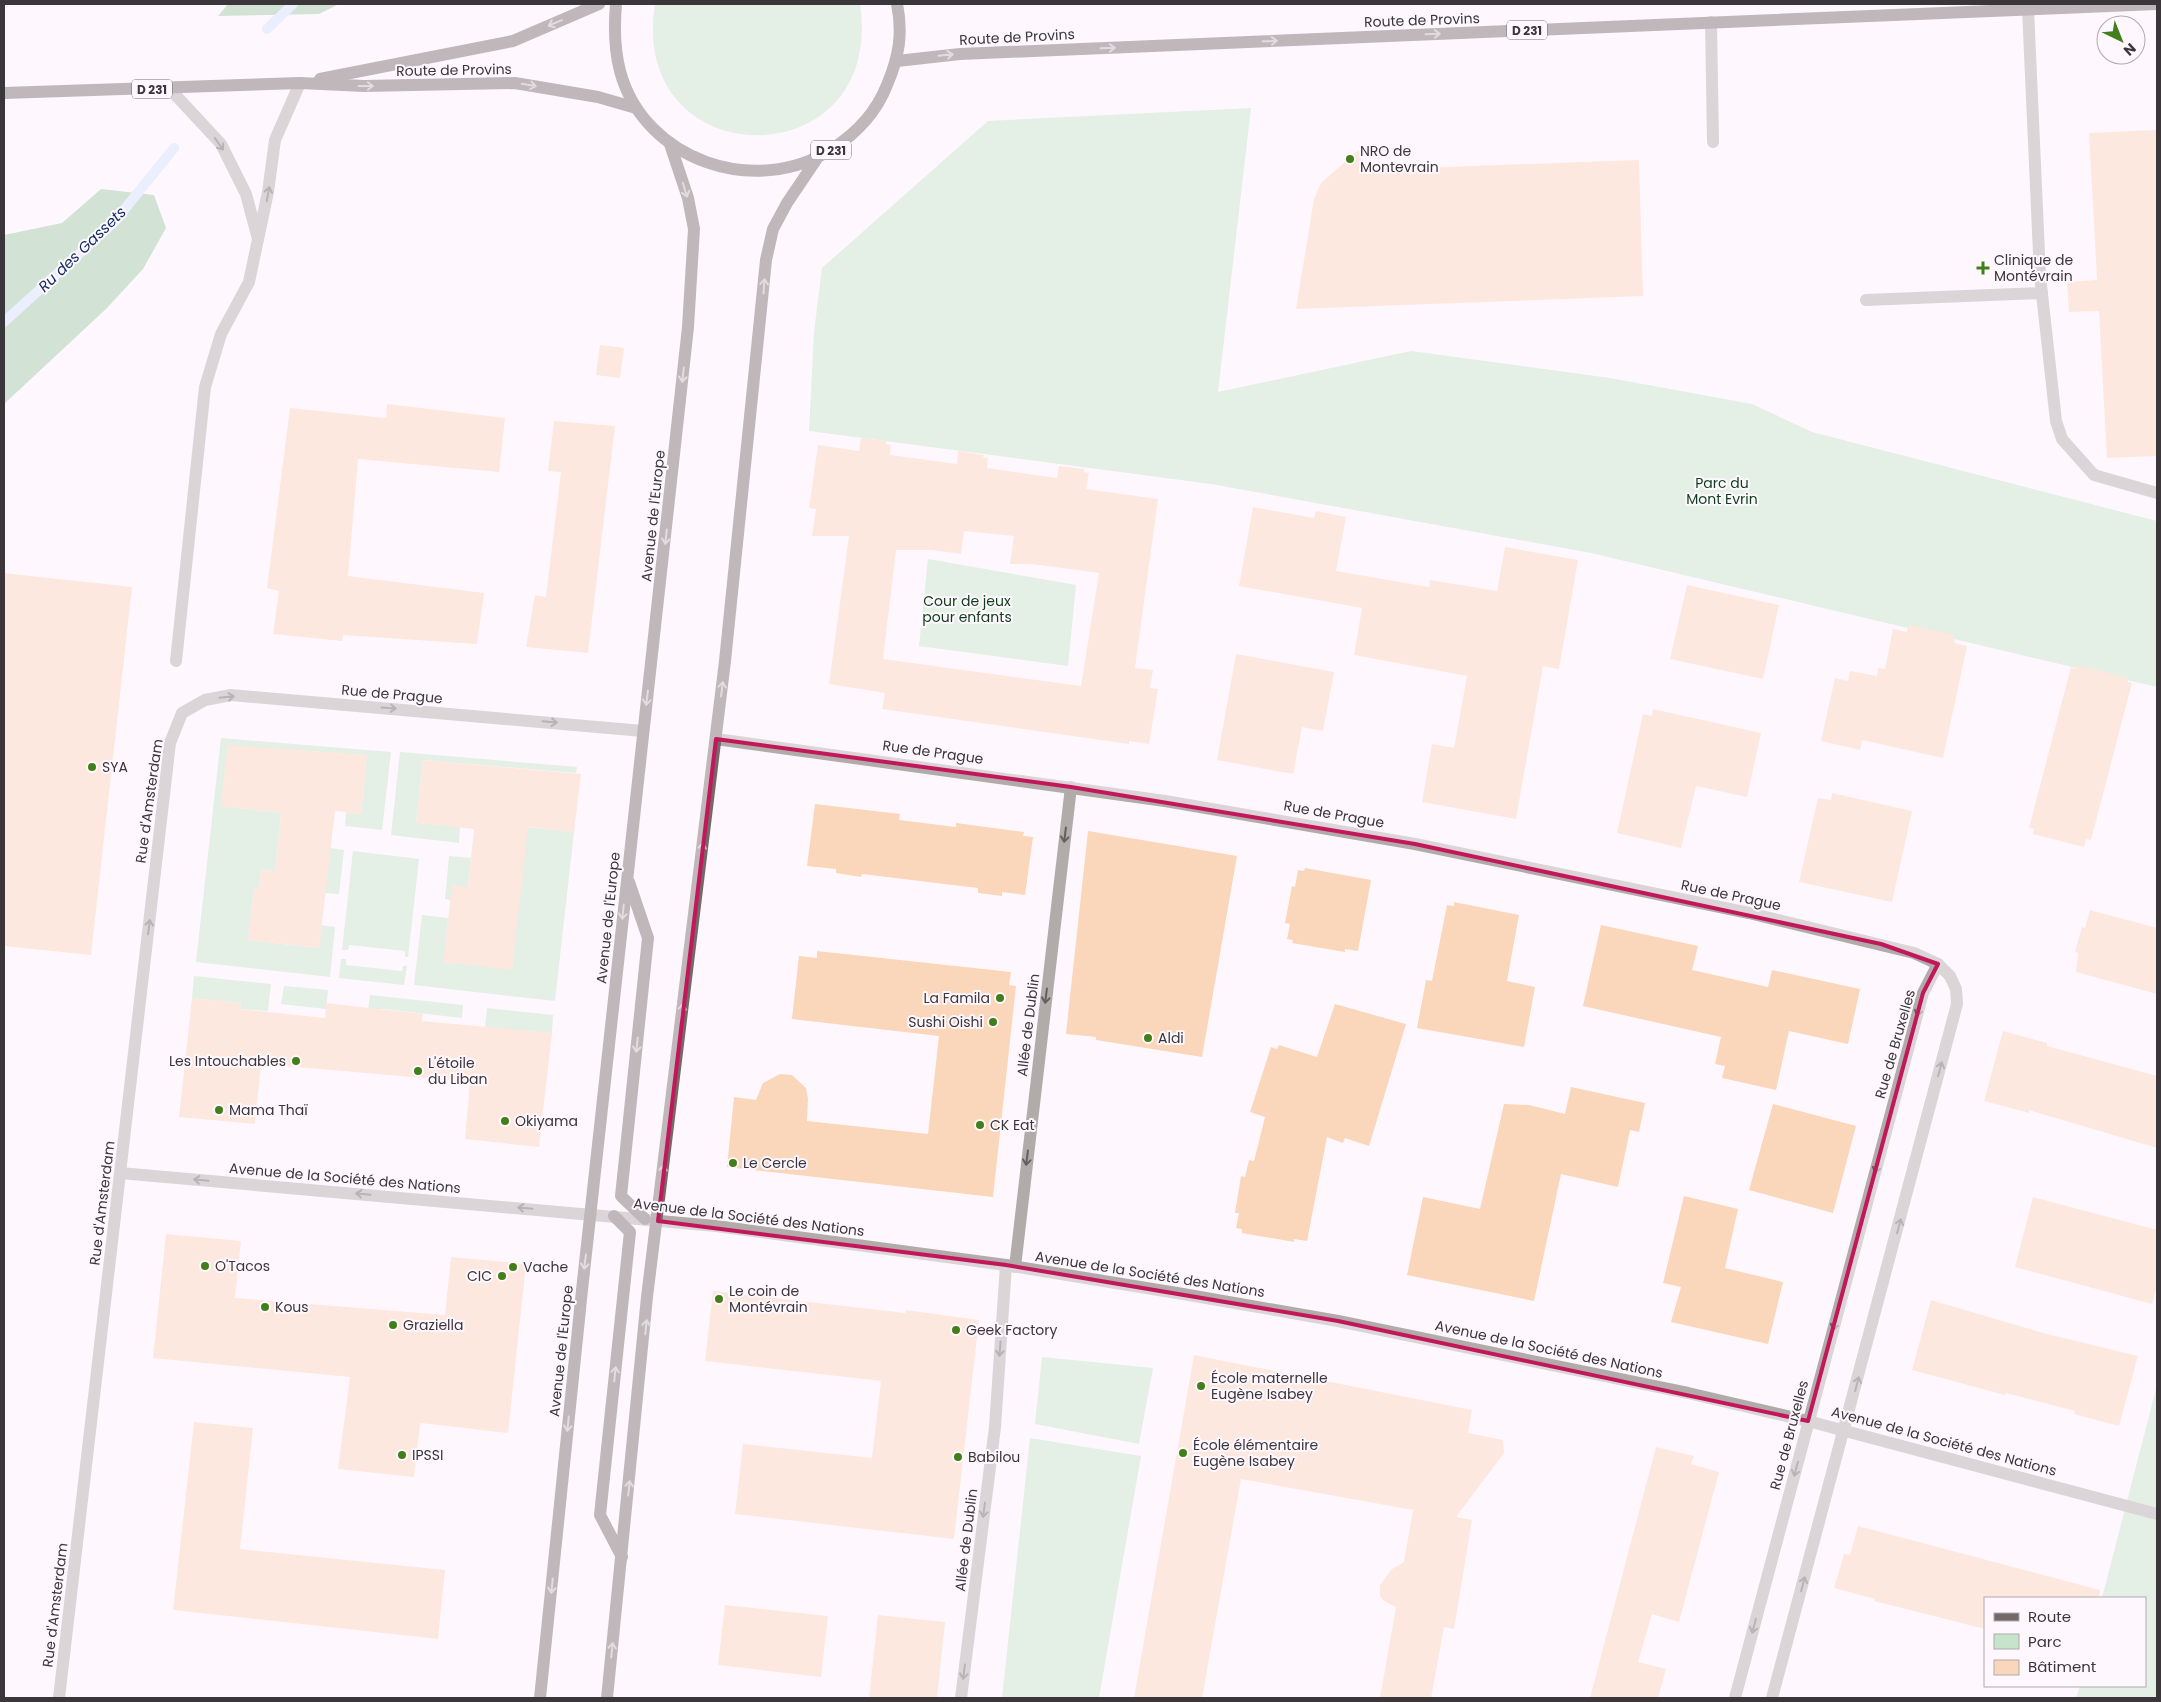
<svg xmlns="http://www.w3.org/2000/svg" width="2161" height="1702" viewBox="0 0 2161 1702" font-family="Poppins,sans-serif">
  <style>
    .green { fill: #c5e4c9 }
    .forest { fill: #9dc8a4 }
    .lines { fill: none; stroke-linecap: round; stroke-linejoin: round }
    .stream { stroke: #d2e2fd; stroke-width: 10 }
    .building { fill: #fad6ba; fill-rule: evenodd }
    .minor { stroke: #b1aba9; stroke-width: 12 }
    .major { stroke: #746967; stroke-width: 12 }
    .oneway { stroke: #c0b8ba }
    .oneway2 { stroke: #645f61 }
    .marked { fill: none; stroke: #c2185b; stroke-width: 4; stroke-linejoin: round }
    .poi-dot { fill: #427e1a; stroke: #fef8fe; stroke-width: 2 }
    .labels { text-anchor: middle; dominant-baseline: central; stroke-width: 4; stroke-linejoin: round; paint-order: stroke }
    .shield { fill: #fef8fe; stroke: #757075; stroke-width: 1 }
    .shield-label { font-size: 12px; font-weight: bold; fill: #3a363a }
    .street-label { font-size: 14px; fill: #3a363a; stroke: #fef8fe }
    .poi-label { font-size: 14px; fill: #3a363a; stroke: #fef8fe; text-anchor: start }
    .park-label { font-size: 14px; fill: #0c3d1a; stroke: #fef8fe }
    .water-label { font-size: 15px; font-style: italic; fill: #0f2b5f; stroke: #fef8fe }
  </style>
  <rect width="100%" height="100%" fill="#fef8fe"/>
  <g class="green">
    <path d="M655,4h205c26,176 -233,174 -205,0z"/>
    <path d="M1251,108l-33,284 193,-41 199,27 142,26 60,28 345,89v166l-566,-134 -380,-69 -402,-53 5,-99 8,-64 166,-147z"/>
    <path d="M928,559l148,26 -8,81 -149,-20z"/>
    <path d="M221,738l170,14 -9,78 -37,-4 1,-14 15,2 6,-59 -139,-9 -7,60 60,7 -6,58 -14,-1 -2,18h-5l-6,52 71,8 2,-23 14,2 -5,50 -134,-15z"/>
    <path d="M400,752l177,15 -1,6 -153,-13 -7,63 44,4 -1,16 -68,-8z"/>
    <path d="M527,827l47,5 -19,169 -141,-16 8,-70 26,3 -4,44 68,7z"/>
    <path d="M330,848l14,2 -5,44 -14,-1z"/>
    <path d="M353,851l66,8 -11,98h-3v-6l-56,-6 -1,5h-6z"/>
    <path d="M449,856l22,2 -3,29 -18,13 -5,-1z"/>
    <path d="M341,959h5v6l56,6 1,-5h4l-3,19 -65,-7z"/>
    <path d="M194,976l77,8 -3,27 -28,-2 1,-6 -49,-5z"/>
    <path d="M284,986l44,4 -2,19 -45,-5z"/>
    <path d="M370,995l93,10 -1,13 -79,-9 -15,1z"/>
    <path d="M487,1008l66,7 -1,18 -67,-5z"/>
    <path d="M1042,1357l111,11 -14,76 -104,-20z"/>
    <path d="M2157,1385v313h-81l4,-12h65v-88h-43z"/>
    <path d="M1030,1438l111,18 -42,242h-97z"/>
  </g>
  <g class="forest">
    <path d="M228,4h111l-20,10 -101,2z"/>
    <path d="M101,189l53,6 12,33 -23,41 -37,40 -102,95v-169l58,-12z"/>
  </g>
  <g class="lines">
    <g class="stream">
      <path d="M267,29l26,-25"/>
      <path d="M4,322l111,-101 59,-73"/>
    </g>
  </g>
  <g class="building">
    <path d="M2157,130v326l-50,2 -8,-147 -30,1 -2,-30 30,-2 -8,-147z"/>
    <path d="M1361,148l1,22 277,-10 4,136 -347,13 18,-110 7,-16z"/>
    <path d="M600,345l24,3 -4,30 -24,-3z"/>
    <path d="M387,404l118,14 -6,54 -141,-13 -10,117 136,17 -7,51 -134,-9 -1,6 -69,-7 6,-43 -12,-3 23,-180 96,10z"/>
    <path d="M554,421l61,5 -27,227 -62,-6 9,-52 11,2 15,-125 -13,-1z"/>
    <path d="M861,438l25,3v3l5,1 -1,10 67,9 1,-13 26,4 -1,3h5l-1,10 70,10 2,-12 25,3v3l5,1 -3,16 72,10 -23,169 18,2 -3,18 8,1 -9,55 -20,-3v3l-247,-35 3,-16 -56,-9 20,-148h-37l4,-27 -7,-1 9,-63 41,6zM964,531l50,5 -4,28h22l67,9 -18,113 -198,-27 13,-109h36l29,4z"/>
    <path d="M1253,507l61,11 2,-7 30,6 -10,54 93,16 1,-7 67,11 8,-44 73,13 -19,109 -16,-3 -27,153 -94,-17 10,-58 22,4 13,-72 -113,-21 8,-47 -123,-22z"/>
    <path d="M4,573l128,14 -41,368 -87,-9z"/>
    <path d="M1687,585l92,20 -16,74 -93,-20z"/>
    <path d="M1908,625l47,10 -1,8 13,3 -24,112 -81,-18 -2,10 -39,-9 14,-63 13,3 2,-10 27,5 1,-8 7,1 8,-40 14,3z"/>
    <path d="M1236,654l98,18 -11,59 -21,-4 -9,47 -76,-14z"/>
    <path d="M2077,665l51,13v4l4,1 -41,157 -5,-1 -2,8 -51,-13 1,-5 -5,-1 42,-161 5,2z"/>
    <path d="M1653,709l108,24 -14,64 -51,-11 -15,62 -64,-15 26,-119 9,2z"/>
    <path d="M228,745l139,10 -6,59 -26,-3 -16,137 -71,-8 6,-53 5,1 2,-18 14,1 6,-58 -60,-7z"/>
    <path d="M423,760l158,14 -7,58 -46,-5 -16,143 -69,-8 9,-77 16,2 6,-58 -58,-6z"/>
    <path d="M1832,793l80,18 -20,91 -93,-20 19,-84 13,2z"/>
    <path d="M815,804l85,10 -1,6 57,7v-4l68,9 -1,4 10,1 -8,58 -23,-3v4l-24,-3v-5l-116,-14 -1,3 -25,-4v-4l-29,-3z"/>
    <path d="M1088,831l149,25 -35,201 -106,-17v-3l-30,-3z"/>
    <path d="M1305,868l66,12 -13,71 -13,-2v3l-53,-9 1,-3 -6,-1 3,-15 -5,-1 7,-37 3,1 3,-17 6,1z"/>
    <path d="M1454,902l65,13 -12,66 28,6 -11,60 -107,-19 9,-48 6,1 15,-76 7,1z"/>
    <path d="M2090,910l67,18v66l-81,-22 2,-19 -3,-1 7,-25 3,1z"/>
    <path d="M1601,925l97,21 -6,24 76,17 4,-17 88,19 -12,55 -59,-13 -13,59 -54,-12 3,-12 -10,-2 6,-27 -138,-31z"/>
    <path d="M817,951l194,21 -2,13 7,1 -23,211 -266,-30 7,-70 22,3 7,-17 17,-9 12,1 14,13 2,11 -1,22 121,13 11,-98 -147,-17 7,-63 18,2z"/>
    <path d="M192,998l49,5 -1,6 85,9 1,-15 97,11 -1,7 130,12 -13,114 -74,-8 5,-57 -209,-18 -6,60 -76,-7z"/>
    <path d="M1335,1004l71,20 -37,122 -24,-8 -2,5 -16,-6 -20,104 -13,-2v3l-52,-9v-4l-6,-1 3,-15h-4l6,-37 4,1 4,-17 5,1 11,-44 -15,-5 21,-65 6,2 2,-4 38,12z"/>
    <path d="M2003,1031l44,12v3l110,30v72l-128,-38v3l-45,-12z"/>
    <path d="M1571,1087l74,16 -6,29 -9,-2 -12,57 -57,-13 -27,127 -127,-26 16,-78 57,12 24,-105 25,1 36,9z"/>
    <path d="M1773,1104l83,22 -23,87 -84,-23z"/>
    <path d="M1684,1196l54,13 -13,59 58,14 -15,62 -97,-22 10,-35 -18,-4z"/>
    <path d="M2033,1197l124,33v55l-5,19 -137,-37z"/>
    <path d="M166,1234l75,7 -6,57 210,17 6,-58 75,7 -18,169 -88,-10 -6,54 -76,-8 12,-92 -197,-19z"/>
    <path d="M713,1291l192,22 1,-3 73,10 -25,219 -219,-25 8,-70 129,14 9,-77 -176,-20z"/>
    <path d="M1931,1300l112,33 95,23 -19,70 -45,-12 1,-3 -69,-18 -1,2 -93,-25z"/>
    <path d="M1194,1355l278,55 -4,23 35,7 1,13 -48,64 16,3 -18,109 -10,-2 -13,71h-51l16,-91 -12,-6 -4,-5v-11l12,-16 12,-7 9,-52 -172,-31 -39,219h-68z"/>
    <path d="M194,1422l59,6 -13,121 205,21 -7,69 -265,-29z"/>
    <path d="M1656,1447l38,9 -3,8 28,8 -40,150 -27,-8 -14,48 28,7 -8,29h-68z"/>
    <path d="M1858,1526l242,64 -1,8h-114v31l-111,-28 1,-2 -41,-11 10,-34 6,1z"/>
    <path d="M725,1605l103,11 -7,61 -103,-12z"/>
    <path d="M878,1615l67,7 -8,76h-68z"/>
  </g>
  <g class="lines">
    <g class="minor">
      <path d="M2028,9l12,267 16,145 6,18 32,36 63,18"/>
      <path d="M1711,22l2,120"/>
      <path d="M169,88l52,56 25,50 12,45"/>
      <path d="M1866,300l176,-7"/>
      <path d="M176,661l29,-274 16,-53 28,-52 19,-90 7,-52 25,-57"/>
      <path d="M716,739l449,62 250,43 334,69 165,40 24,11 12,12 6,13 1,15 -185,694"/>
      <path d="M120,1173l596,53 290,39 177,29 155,27 350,72 120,28 349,93"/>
      <path d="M1015,1267l56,-480"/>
      <path d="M59,1698l111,-955 12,-30 23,-13 26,-5 412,36"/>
      <path d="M961,1698l34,-271 11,-162"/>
      <path d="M1735,1698l188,-705 15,-29"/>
    </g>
    <g class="major">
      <path d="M616,4c-2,23 -2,44 4,67 24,90 136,127 212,78 25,-16 44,-36 55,-64 12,-28 16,-52 10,-81"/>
      <path d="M897,61l63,-7 1197,-50"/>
      <path d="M320,79l193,-38 86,-37"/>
      <path d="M4,93l296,-10 64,3 151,-3 83,14 38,11"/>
      <path d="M629,882l19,56 -27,258 24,23"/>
      <path d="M614,1216l16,16 -30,283 22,42"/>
      <path d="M540,1698l42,-408 106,-963 6,-98 -6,-31 -18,-54"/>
      <path d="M607,1698l40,-401 78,-636 41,-401 7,-31 14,-26 29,-43"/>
    </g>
  </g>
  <defs><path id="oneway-shaft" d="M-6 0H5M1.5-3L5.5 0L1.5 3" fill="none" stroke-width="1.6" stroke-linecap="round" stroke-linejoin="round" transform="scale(1.25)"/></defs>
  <g class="oneway">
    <use href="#oneway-shaft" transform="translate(555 23) rotate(157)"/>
    <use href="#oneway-shaft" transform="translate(1433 34) rotate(-2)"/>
    <use href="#oneway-shaft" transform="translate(1270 41) rotate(-2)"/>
    <use href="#oneway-shaft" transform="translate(1108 48) rotate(-2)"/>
    <use href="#oneway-shaft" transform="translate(946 55) rotate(-6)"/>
    <use href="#oneway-shaft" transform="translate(529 85) rotate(10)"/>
    <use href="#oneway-shaft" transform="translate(366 86)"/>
    <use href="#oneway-shaft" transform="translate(685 190) rotate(73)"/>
    <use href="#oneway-shaft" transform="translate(764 286) rotate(-86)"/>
    <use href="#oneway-shaft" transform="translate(683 375) rotate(96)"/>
    <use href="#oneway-shaft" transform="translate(666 537) rotate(96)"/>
    <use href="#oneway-shaft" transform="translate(722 689) rotate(-83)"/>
    <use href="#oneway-shaft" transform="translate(647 698) rotate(97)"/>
    <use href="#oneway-shaft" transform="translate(702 850) rotate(-83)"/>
    <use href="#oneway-shaft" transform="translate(623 912) rotate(96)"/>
    <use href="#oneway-shaft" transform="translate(682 1011) rotate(-83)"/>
    <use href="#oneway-shaft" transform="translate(637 1045) rotate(96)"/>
    <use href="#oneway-shaft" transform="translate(663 1172) rotate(-84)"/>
    <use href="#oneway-shaft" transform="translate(585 1262) rotate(97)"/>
    <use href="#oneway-shaft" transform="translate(646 1327) rotate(-84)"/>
    <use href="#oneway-shaft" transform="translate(615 1374) rotate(-84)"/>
    <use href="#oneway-shaft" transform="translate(568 1424) rotate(96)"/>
    <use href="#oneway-shaft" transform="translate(629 1488) rotate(-84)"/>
    <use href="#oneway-shaft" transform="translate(552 1586) rotate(96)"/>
    <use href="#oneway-shaft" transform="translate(612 1650) rotate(-84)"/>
  </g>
  <g class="oneway2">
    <use href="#oneway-shaft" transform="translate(219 144) rotate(55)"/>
    <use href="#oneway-shaft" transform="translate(268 194) rotate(-80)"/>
    <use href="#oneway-shaft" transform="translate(227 697) rotate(-6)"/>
    <use href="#oneway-shaft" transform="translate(389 708) rotate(4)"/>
    <use href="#oneway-shaft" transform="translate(550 722) rotate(5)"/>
    <use href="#oneway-shaft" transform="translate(1065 835) rotate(97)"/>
    <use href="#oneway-shaft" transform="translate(149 927) rotate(-83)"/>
    <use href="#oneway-shaft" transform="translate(1046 996) rotate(97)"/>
    <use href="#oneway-shaft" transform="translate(1919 1009) rotate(105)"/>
    <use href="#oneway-shaft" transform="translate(1940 1069) rotate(-75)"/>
    <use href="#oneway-shaft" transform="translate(1027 1158) rotate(97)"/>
    <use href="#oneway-shaft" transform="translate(1877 1166) rotate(105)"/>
    <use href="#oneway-shaft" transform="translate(201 1180) rotate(-175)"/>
    <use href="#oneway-shaft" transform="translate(363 1194) rotate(-175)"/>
    <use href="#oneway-shaft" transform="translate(525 1208) rotate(-175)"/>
    <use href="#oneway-shaft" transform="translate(1899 1226) rotate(-75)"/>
    <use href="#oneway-shaft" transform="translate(1835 1323) rotate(105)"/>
    <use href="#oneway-shaft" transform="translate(1000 1349) rotate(94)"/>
    <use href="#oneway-shaft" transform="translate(1857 1384) rotate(-75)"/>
    <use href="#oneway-shaft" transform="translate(1796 1469) rotate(105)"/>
    <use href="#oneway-shaft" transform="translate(984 1510) rotate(97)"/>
    <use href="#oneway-shaft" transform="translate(1803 1584) rotate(-75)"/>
    <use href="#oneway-shaft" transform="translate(1754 1626) rotate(105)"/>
    <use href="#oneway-shaft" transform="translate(964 1672) rotate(97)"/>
  </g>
  <path d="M0 0H2161V1702H0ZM716,739l355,48 344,57 466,100 57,20 -15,29 -115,428 -470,-100 -332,-56 -348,-44z" fill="#fef8fe" fill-opacity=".55" fill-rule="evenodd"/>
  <path class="marked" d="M716,739l355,48 344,57 466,100 57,20 -15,29 -115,428 -470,-100 -332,-56 -348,-44z"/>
  <g class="poi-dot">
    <circle cx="1350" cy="159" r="5"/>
    <path d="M1980.5 260.5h5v5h5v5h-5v5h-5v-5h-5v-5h5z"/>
    <circle cx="92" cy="767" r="5"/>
    <circle cx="1000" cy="998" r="5"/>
    <circle cx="993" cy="1022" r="5"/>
    <circle cx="1148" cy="1038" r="5"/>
    <circle cx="296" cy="1061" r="5"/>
    <circle cx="418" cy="1071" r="5"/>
    <circle cx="219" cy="1110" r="5"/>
    <circle cx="505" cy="1121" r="5"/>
    <circle cx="980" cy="1125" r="5"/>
    <circle cx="733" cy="1163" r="5"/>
    <circle cx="205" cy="1266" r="5"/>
    <circle cx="513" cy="1267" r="5"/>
    <circle cx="502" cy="1276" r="5"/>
    <circle cx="719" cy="1299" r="5"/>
    <circle cx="265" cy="1307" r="5"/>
    <circle cx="393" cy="1325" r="5"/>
    <circle cx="956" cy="1330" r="5"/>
    <circle cx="1201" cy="1386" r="5"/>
    <circle cx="1183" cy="1453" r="5"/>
    <circle cx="402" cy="1455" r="5"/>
    <circle cx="958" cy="1457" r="5"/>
  </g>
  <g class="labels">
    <g class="shield">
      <rect x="1507" y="20.5" width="40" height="19" rx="4"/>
      <rect x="132" y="79.5" width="40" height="19" rx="4"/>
      <rect x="811" y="140.5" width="40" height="19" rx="4"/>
    </g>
    <g class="shield-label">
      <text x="1527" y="30">D 231</text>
      <text x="152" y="89">D 231</text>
      <text x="831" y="150">D 231</text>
    </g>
    <g class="street-label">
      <text transform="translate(1422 20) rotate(-2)">Route de Provins</text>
      <text transform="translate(1017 37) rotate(-3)">Route de Provins</text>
      <text transform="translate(454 70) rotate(-1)">Route de Provins</text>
      <text transform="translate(653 516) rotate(-84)">Avenue de l'Europe</text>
      <text transform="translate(392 694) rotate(5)">Rue de Prague</text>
      <text transform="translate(933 752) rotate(8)">Rue de Prague</text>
      <text transform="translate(149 801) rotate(-82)">Rue d'Amsterdam</text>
      <text transform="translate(1334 814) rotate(10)">Rue de Prague</text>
      <text transform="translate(1731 895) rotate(12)">Rue de Prague</text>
      <text transform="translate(608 918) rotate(-84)">Avenue de l'Europe</text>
      <text transform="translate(1028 1025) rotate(-83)">Allée de Dublin</text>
      <text transform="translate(1895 1044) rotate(-74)">Rue de Bruxelles</text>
      <text transform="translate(345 1178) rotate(5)">Avenue de la Société des Nations</text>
      <text transform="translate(102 1203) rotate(-83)">Rue d'Amsterdam</text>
      <text transform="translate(749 1217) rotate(7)">Avenue de la Société des Nations</text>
      <text transform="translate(1150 1274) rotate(9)">Avenue de la Société des Nations</text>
      <text transform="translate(1549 1349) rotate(12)">Avenue de la Société des Nations</text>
      <text transform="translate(561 1351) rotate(-84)">Avenue de l'Europe</text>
      <text transform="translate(1789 1435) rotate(-75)">Rue de Bruxelles</text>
      <text transform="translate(1944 1441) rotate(15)">Avenue de la Société des Nations</text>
      <text transform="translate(966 1540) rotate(-83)">Allée de Dublin</text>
      <text transform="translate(55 1605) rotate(-83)">Rue d'Amsterdam</text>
    </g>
    <g class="poi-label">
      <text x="1360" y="151">NRO de<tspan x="1360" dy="16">Montevrain</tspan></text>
      <text x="1994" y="260">Clinique de<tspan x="1994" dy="16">Montévrain</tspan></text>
      <text x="102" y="767">SYA</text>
      <text x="990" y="998" text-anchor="end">La Famila</text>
      <text x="983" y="1022" text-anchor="end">Sushi Oishi</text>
      <text x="1158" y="1038">Aldi</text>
      <text x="286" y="1061" text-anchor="end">Les Intouchables</text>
      <text x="428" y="1063">L'étoile<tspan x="428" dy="16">du Liban</tspan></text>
      <text x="229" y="1110">Mama Thaï</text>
      <text x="515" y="1121">Okiyama</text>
      <text x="990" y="1125">CK Eat</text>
      <text x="743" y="1163">Le Cercle</text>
      <text x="215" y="1266">O'Tacos</text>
      <text x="523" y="1267">Vache</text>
      <text x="492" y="1276" text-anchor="end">CIC</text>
      <text x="729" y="1291">Le coin de<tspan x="729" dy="16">Montévrain</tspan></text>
      <text x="275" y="1307">Kous</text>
      <text x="403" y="1325">Graziella</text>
      <text x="966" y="1330">Geek Factory</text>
      <text x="1211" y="1378">École maternelle<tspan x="1211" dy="16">Eugène Isabey</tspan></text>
      <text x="1193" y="1445">École élémentaire<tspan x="1193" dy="16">Eugène Isabey</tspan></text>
      <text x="412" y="1455">IPSSI</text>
      <text x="968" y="1457">Babilou</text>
    </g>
    <g class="park-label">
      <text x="1722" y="483">Parc du<tspan x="1722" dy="16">Mont Evrin</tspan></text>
      <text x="967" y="601">Cour de jeux<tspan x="967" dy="16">pour enfants</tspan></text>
    </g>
    <g class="water-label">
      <text transform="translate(82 249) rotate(-44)">Ru des Gassets</text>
    </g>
  </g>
  <rect width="2161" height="1702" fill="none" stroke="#3a363a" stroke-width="10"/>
  <rect x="1984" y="1597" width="162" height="90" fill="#fef8fe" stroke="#b0aab0"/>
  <rect x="1994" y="1613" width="25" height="8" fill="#746967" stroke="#b0aab0"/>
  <text x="2028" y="1622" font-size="15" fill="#3a363a">Route</text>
  <rect x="1994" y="1634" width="25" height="15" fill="#c5e4c9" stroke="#b0aab0"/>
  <text x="2028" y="1647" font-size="15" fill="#3a363a">Parc</text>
  <rect x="1994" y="1660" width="25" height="15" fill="#fad6ba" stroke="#b0aab0"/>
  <text x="2028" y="1672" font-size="15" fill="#3a363a">Bâtiment</text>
  <g transform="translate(2121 40) rotate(137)"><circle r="24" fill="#fef8fe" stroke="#b0aab0"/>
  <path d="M0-4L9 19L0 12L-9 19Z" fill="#427e1a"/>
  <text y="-8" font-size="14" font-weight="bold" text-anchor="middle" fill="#3a363a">N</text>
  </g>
</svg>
